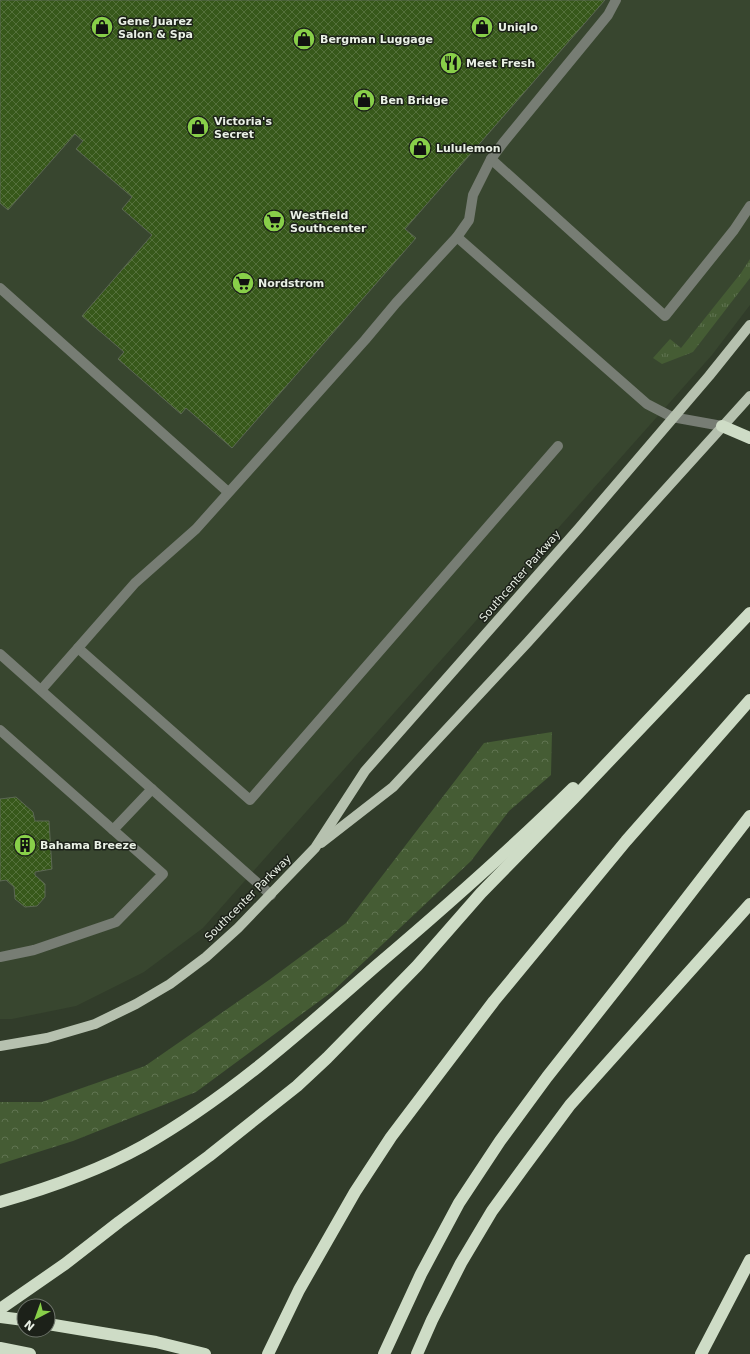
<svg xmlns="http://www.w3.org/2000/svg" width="750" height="1354" viewBox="0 0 750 1354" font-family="'DejaVu Sans',sans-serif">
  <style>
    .built { fill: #38462f }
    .grass { fill: url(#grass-tufts) }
    .forest { fill: url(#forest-crowns) }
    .building { fill: url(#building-cross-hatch); stroke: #5c6854 }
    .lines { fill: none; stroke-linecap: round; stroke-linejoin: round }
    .minor { stroke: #777d74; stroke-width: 10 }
    .major { stroke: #b6c1af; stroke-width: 10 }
    .highway { stroke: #cedcc6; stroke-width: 12 }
    .labels { text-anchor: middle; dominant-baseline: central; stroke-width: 3; stroke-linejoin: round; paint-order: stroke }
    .poi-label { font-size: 11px; font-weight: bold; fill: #e9f0e5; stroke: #1c2119; text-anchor: start }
    .street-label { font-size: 11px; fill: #e9f0e5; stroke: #1c2119 }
  </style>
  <defs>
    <pattern id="grass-tufts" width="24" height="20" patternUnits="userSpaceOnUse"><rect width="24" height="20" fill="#455c34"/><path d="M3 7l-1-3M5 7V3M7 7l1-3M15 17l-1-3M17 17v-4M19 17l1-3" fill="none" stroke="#607451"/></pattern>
    <pattern id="forest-crowns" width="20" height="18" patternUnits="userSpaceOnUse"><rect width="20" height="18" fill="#455c34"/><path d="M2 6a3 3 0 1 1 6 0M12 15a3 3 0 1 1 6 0" fill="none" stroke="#607451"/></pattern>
    <pattern id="building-cross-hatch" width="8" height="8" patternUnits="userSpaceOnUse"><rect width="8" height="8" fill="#37581a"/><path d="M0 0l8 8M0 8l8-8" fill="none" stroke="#54703b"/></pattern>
  </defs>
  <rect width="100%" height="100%" fill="#313c2a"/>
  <path class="built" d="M0,0h750v305l-38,50 -509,573 -59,44 -68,34 -64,13h-12z"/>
  <path class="grass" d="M750,259v19l-57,74 -31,12 -9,-6 17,-19 11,9 60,-75z"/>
  <path class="forest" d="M552,732l-1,43 -42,36 -38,50 -138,130 -137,101 -123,49 -73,23v-62h42l103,-36 124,-86 77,-57 138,-180z"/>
  <g class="building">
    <path d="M0,0h605l-200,229 11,9 -184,210 -46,-40 -5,6 -63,-55 6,-7 -42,-36 70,-81 -30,-26 10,-12 -56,-48 7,-8 -8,-7 -67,76 -8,-7z"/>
    <path d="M16,797l17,15 2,9h14l3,48 -17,3v3l10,9v13l-8,9 -12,1 -10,-8 -1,-12 -8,-7 -6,1v-82z"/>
  </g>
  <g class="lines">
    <g class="minor">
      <path d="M491,159l174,157 69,-86 16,-24"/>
      <path d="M457,237l190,167 25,13 50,9"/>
      <path d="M0,288l228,204"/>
      <path d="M78,648l172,152 308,-354"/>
      <path d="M0,654l271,241"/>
      <path d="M41,690l94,-107 61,-54 169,-189 31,-37 61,-66 12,-17 4,-25 18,-36 12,-16 105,-128 8,-15"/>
      <path d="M0,730l163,144 -47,48 -82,28 -34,7"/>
      <path d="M113,830l39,-41"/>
    </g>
    <g class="major">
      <path d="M321,843l72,-56 134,-144 223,-247"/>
      <path d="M0,1046l47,-8 48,-14 41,-20 34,-20 36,-27 32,-29 77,-80 50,-77 214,-243 130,-152 41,-51"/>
    </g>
    <g class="highway">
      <path d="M722,426l28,12"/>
      <path d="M0,1202c49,-14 98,-31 143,-56 86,-49 159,-115 233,-180 67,-57 134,-116 197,-178"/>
      <path d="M0,1309l65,-45 54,-42 90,-66 88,-70 30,-28 90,-92 64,-73 93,-95 176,-185"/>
      <path d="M0,1317l24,3"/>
      <path d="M48,1324l108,18 49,12"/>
      <path d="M0,1348l30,6"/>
      <path d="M268,1354l31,-64 56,-98 36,-55 37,-49 66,-87 132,-160 124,-141"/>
      <path d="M384,1354l37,-80 38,-71 41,-62 47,-64 78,-99 125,-162"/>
      <path d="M417,1354l15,-34 29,-57 31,-52 32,-44 46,-62 180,-201"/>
      <path d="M701,1354l49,-94"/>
    </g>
  </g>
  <defs>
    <g id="shop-disc" transform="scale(1.15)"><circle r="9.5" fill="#88cf49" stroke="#1c2119"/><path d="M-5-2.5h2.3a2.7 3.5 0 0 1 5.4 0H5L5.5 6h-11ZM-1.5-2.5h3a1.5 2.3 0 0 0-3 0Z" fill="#111"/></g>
    <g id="restaurant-disc" transform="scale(1.15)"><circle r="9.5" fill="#88cf49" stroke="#1c2119"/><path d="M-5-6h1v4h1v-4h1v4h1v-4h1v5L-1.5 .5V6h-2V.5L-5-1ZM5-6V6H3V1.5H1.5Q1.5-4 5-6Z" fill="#111"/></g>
    <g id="supermarket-disc" transform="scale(1.15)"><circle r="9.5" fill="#88cf49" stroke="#1c2119"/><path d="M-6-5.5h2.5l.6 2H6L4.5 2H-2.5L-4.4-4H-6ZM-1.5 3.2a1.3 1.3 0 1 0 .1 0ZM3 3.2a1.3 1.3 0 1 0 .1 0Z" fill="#111"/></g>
    <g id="building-disc" transform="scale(1.15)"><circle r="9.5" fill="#88cf49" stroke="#1c2119"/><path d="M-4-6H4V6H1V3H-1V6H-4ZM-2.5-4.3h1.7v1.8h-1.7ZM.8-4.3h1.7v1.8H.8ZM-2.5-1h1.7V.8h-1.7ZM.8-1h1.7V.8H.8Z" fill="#111"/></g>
  </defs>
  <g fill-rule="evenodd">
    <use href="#shop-disc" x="102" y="27"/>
    <use href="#shop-disc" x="482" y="27"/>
    <use href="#shop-disc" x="304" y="39"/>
    <use href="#restaurant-disc" x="451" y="63"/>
    <use href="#shop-disc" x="364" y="100"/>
    <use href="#shop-disc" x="198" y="127"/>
    <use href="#shop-disc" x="420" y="148"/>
    <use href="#supermarket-disc" x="274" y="221"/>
    <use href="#supermarket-disc" x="243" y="283"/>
    <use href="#building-disc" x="25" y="845"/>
  </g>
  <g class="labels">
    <g class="poi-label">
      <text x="118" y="21">Gene Juarez<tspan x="118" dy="13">Salon &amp; Spa</tspan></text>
      <text x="498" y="27">Uniqlo</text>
      <text x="320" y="39">Bergman Luggage</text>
      <text x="466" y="63">Meet Fresh</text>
      <text x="380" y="100">Ben Bridge</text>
      <text x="214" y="121">Victoria's<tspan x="214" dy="13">Secret</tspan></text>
      <text x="436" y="148">Lululemon</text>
      <text x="290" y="215">Westfield<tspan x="290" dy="13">Southcenter</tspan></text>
      <text x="258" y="283">Nordstrom</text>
      <text x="40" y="845">Bahama Breeze</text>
    </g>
    <g class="street-label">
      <text transform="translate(520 576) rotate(-49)">Southcenter Parkway</text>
      <text transform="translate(248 898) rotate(-45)">Southcenter Parkway</text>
    </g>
  </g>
  <g transform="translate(36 1318) rotate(221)"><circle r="19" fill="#1c2119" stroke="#6e746b"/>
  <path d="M0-3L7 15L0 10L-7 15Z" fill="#88cf49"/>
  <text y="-6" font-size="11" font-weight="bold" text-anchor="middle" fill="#e9f0e5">N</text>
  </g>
</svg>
